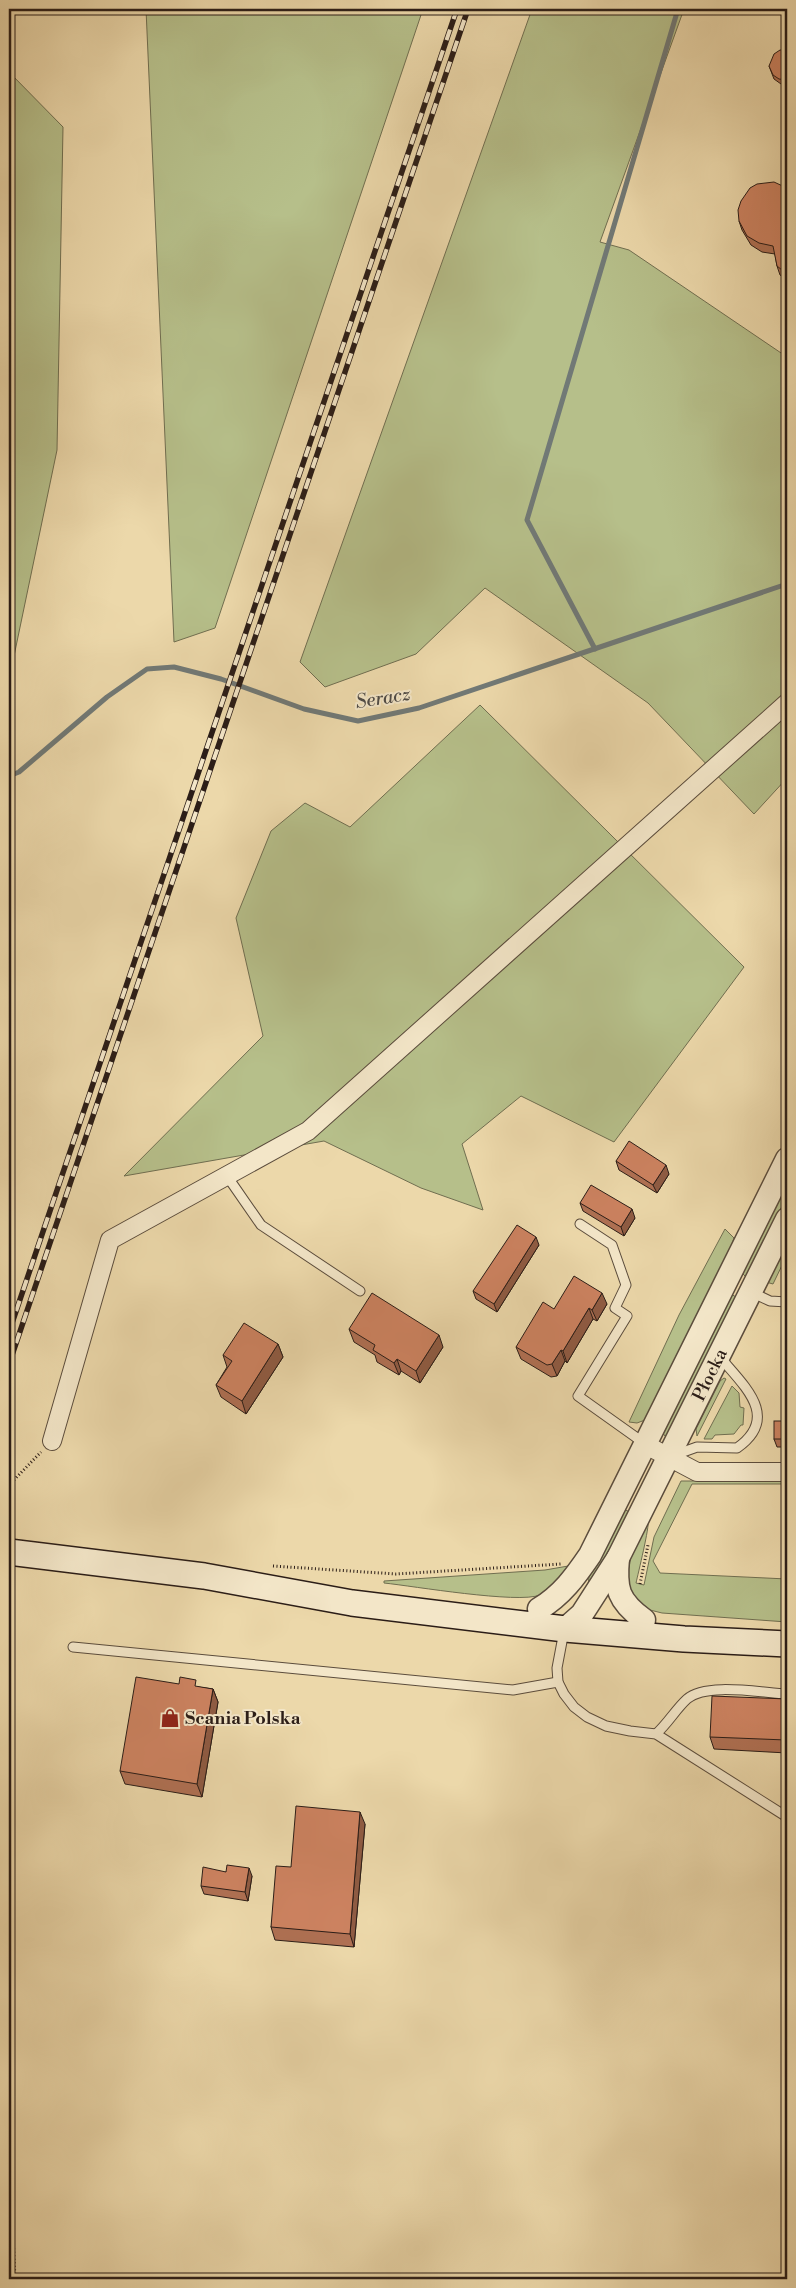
<svg xmlns="http://www.w3.org/2000/svg" width="796" height="2288" viewBox="0 0 796 2288" font-family="'Libre Bodoni',serif">
  <style>
    .green { fill: #b6bf8a; stroke: #706e50 }
    .lines { fill: none; stroke-linecap: round; stroke-linejoin: round }
    .stream { stroke: #717976; stroke-width: 5 }
    .service-casing { stroke: #5b4c3c; stroke-width: 11 }
    .minor-casing { stroke: #5b4c3c; stroke-width: 20 }
    .tertiary-casing { stroke: #5b4c3c; stroke-width: 25 }
    .secondary-casing { stroke: #2b1d17; stroke-width: 28 }
    .path { stroke: #2b1d17; stroke-width: 3; stroke-dasharray: 1 2.5; stroke-linecap: butt }
    .service { stroke: #f3e6c8; stroke-width: 9 }
    .minor { stroke: #f3e6c8; stroke-width: 18 }
    .tertiary { stroke: #f3e6c8; stroke-width: 22 }
    .secondary { stroke: #f3e6c8; stroke-width: 25 }
    .rail-casing { stroke: #2b1d17; stroke-width: 5.5 }
    .rail { stroke: #f3e6c8; stroke-width: 4; stroke-dasharray: 11; stroke-linecap: butt }
    .wall { fill: #af7053; stroke: #2b1d17 }
    .shaded-wall { fill: #8f5b43; stroke: #2b1d17 }
    .building { fill: #cc8260; stroke: #2b1d17 }
    .labels { text-anchor: middle; dominant-baseline: central; stroke-width: 4; stroke-linejoin: round; paint-order: stroke }
    .street-label { font-size: 18px; fill: #2b1d17; stroke: #f3e6c8 }
    .poi-label { font-size: 18px; font-weight: bold; fill: #2b1d17; stroke: #f3e6c8; text-anchor: start }
    .water-label { font-size: 19px; font-style: italic; fill: #4e4b47; stroke: #f3e6c8 }
  </style>
  <rect width="100%" height="100%" fill="#ecd8aa"/>
  <filter id="stains"><feTurbulence type="fractalNoise" baseFrequency=".004" numOctaves="4"/><feColorMatrix values="0 0 0 0 .2 0 0 0 0 .09 0 0 0 0 .02 0 0 0 .5 -.17"/></filter>
  <radialGradient id="worn" r=".72"><stop offset=".6" stop-color="#630" stop-opacity="0"/><stop offset="1" stop-color="#630" stop-opacity=".3"/></radialGradient>
  <g class="green">
    <path d="M146,9h277l-208,619 -41,14z"/>
    <path d="M532,9h152l-84,233 29,8 158,107v421l-33,36 -106,-111 -163,-115 -69,66 -91,33 -25,-25z"/>
    <path d="M9,72l54,55 -6,323 -43,206 -5,36z"/>
    <path d="M480,705l264,262 -130,175 -93,-46 -59,48 21,66 -62,-22 -97,-47 -200,35 139,-140 -27,-118 35,-87 34,-28 45,24z"/>
    <path d="M787,1178v18l-39,79 -3,1 -4,-4z"/>
    <path d="M725,1229l9,9 -2,6 -79,162 -8,14 -8,3 -8,-1 50,-107z"/>
    <path d="M787,1240v15l-14,29 -7,-2z"/>
    <path d="M731,1294l5,3 -69,139h-2l-3,-4z"/>
    <path d="M724,1378l2,1 -29,57 -1,-7 24,-48z"/>
    <path d="M732,1386l7,7 1,14 4,1 -1,17h-2l-7,9 -19,1 -3,4h-8z"/>
    <path d="M681,1481h106v3h-95l-39,77 7,12 127,6v43l-125,-9 -20,-5 -16,-22 6,-37 16,-28c2,4 -10,53 -12,62l8,2 10,-48z"/>
    <path d="M623,1509l7,3 -33,68 -9,6 1,-9z"/>
    <path d="M574,1565c-10,9 -22,25 -34,30 -22,9 -127,-9 -156,-12v-2l161,-11z"/>
  </g>
  <g class="lines">
    <g class="stream">
      <path d="M595,649l-68,-129 151,-511"/>
      <path d="M9,776l10,-4 88,-75 40,-28 27,-2 47,12 83,30 54,12 61,-13 368,-124"/>
    </g>
    <g class="service-casing">
      <g id="service">
        <path d="M227,1176l34,49 99,66"/>
        <path d="M580,1224l32,21 14,40 -11,23 12,8 -49,80 66,47"/>
        <path d="M751,1292l19,9 17,1"/>
        <path d="M672,1456l25,-9 40,1c44,-31 7,-62 -18,-92"/>
        <path d="M564,1631l-7,37 1,14 6,12 10,13 13,10 19,9 24,5 26,3 131,83"/>
        <path d="M73,1647l440,43 45,-8"/>
        <path d="M656,1734c12,-11 20,-25 31,-35 19,-17 75,-6 100,-5"/>
      </g>
    </g>
    <g class="minor-casing">
      <g id="minor">
        <path d="M52,1441l58,-201 198,-109 479,-428"/>
        <path d="M646,1445l51,27h90"/>
      </g>
    </g>
    <g class="tertiary-casing">
      <g id="tertiary">
        <path d="M618,1558c-3,31 0,43 26,62"/>
        <path d="M539,1609c23,-14 36,-32 51,-54l197,-396"/>
        <path d="M565,1629l17,-15 36,-56 169,-339"/>
      </g>
    </g>
    <g class="secondary-casing">
      <path id="secondary" d="M9,1552l195,24 148,27 213,26 119,10 103,5"/>
    </g>
    <g class="path">
      <path d="M9,1485l32,-33"/>
      <path d="M273,1566l123,8 165,-10"/>
      <path d="M640,1584l8,-39"/>
      <path d="M9,1775l4,19 -4,151"/>
      <path d="M9,2147l6,132"/>
    </g>
    <use href="#service" class="service"/>
    <use href="#minor" class="minor"/>
    <use href="#tertiary" class="tertiary"/>
    <use href="#secondary" class="secondary"/>
    <g class="rail-casing">
      <g id="rail">
        <path d="M9,1332l448,-1323"/>
        <path d="M9,1364l459,-1355"/>
      </g>
    </g>
    <use href="#rail" class="rail"/>
  </g>
  <g class="wall">
    <path d="M787,50v34h-6l-7,-5 -5,-13z"/>
    <path d="M787,188v92l-7,-5 -3,-9 -2,-12 -13,-2 -11,-7 -9,-15 -3,-9z"/>
    <path d="M616,1161l53,13 -12,19 -38,-23z"/>
    <path d="M580,1203l55,15 -11,18 -41,-25z"/>
    <path d="M539,1245l-42,67 -21,-13 -3,-8z"/>
    <path d="M607,1304l-10,17 -4,-2 -26,44 -2,-2 -8,15 -6,1 -30,-18 -5,-12 38,-38z"/>
    <path d="M349,1329l94,18 -23,36 -19,-12 -2,4 -22,-13 -2,-7 -21,-13z"/>
    <path d="M278,1344l5,13 -37,57 -25,-17 -5,-12 11,-18 -4,-12z"/>
    <path d="M787,1421v26h-10l-3,-8z"/>
    <path d="M198,1687l15,2 5,13 -16,95 -77,-13 -5,-13z"/>
    <path d="M787,1699v54l-73,-4 -4,-12z"/>
    <path d="M365,1824l-11,123 -79,-7 -4,-13 20,-60z"/>
    <path d="M226,1872l26,4 -4,25 -44,-7 -3,-8z"/>
  </g>
  <g class="shaded-wall">
    <path d="M666,1165l3,9 -12,19 -4,-8z"/>
    <path d="M632,1209l3,9 -11,18 -3,-9z"/>
    <path d="M536,1237l3,8 -42,67 -3,-8z"/>
    <path d="M602,1293l5,11 -10,17 -5,-11z"/>
    <path d="M589,1308l4,11 -26,44 -4,-12z"/>
    <path d="M439,1335l4,12 -23,36 -4,-12z"/>
    <path d="M278,1344l5,13 -37,57 -4,-13z"/>
    <path d="M561,1350l4,11 -8,15 -5,-12z"/>
    <path d="M397,1359l4,12 -2,4 -5,-12z"/>
    <path d="M213,1689l5,13 -16,95 -5,-13z"/>
    <path d="M787,1709v35l-1,-4z"/>
    <path d="M360,1812l5,12 -11,123 -4,-13z"/>
    <path d="M249,1868l3,8 -4,25 -3,-9z"/>
  </g>
  <g class="building">
    <path d="M780,50h7v30l-8,-1 -6,-4 -4,-9 5,-12z"/>
    <path d="M774,182l13,6v86l-10,-8 -4,-20 -14,-3 -12,-7 -8,-15 -1,-11 3,-9 9,-13 7,-4z"/>
    <path d="M629,1141l37,24 -13,20 -37,-24z"/>
    <path d="M591,1185l41,24 -11,18 -41,-24z"/>
    <path d="M517,1225l19,12 -42,67 -21,-13z"/>
    <path d="M574,1276l28,17 -10,17 -3,-2 -26,43 -2,-1 -9,14 -5,1 -31,-18 27,-45 11,7z"/>
    <path d="M372,1293l67,42 -23,36 -19,-12 -3,4 -21,-13 2,-5 -26,-16z"/>
    <path d="M244,1323l34,21 -36,57 -26,-16 16,-24 -9,-6z"/>
    <rect x="774" y="1421" width="13" height="18"/>
    <path d="M136,1677l43,7 1,-7 16,3 -1,6 18,3 -16,95 -77,-13z"/>
    <path d="M712,1696l75,3 -1,41 -76,-3z"/>
    <path d="M296,1806l64,6 -10,122 -79,-7 5,-61 15,1z"/>
    <path d="M227,1865l22,3 -4,24 -44,-6 2,-19 23,5z"/>
  </g>
  <defs>
    <g id="shop-bare" transform="scale(1.5)"><path d="M-5-2.5h2.3a2.7 3.5 0 0 1 5.4 0H5L5.5 6h-11ZM-1.5-2.5h3a1.5 2.3 0 0 0-3 0Z" fill="#8f2418" stroke="#f3e6c8" stroke-width="2.5" paint-order="stroke"/></g>
  </defs>
  <g fill-rule="evenodd">
    <use href="#shop-bare" x="170" y="1718"/>
  </g>
  <g class="labels">
    <g class="street-label">
      <text transform="translate(710 1375) rotate(-64)">Płocka</text>
    </g>
    <g class="poi-label">
      <text x="185" y="1718">Scania Polska</text>
    </g>
    <g class="water-label">
      <text transform="translate(383 698) rotate(-9)">Seracz</text>
    </g>
  </g>
  <rect width="796" height="2288" fill="none" stroke="#ecd8aa" stroke-width="30"/>
  <rect x="10" y="10" width="776" height="2268" fill="none" stroke="#2b1d17" stroke-width="2.5"/>
  <rect x="15" y="15" width="766" height="2258" fill="none" stroke="#2b1d17"/>
  <rect width="100%" height="100%" filter="url(#stains)"/>
  <rect width="100%" height="100%" fill="url(#worn)"/>
</svg>
